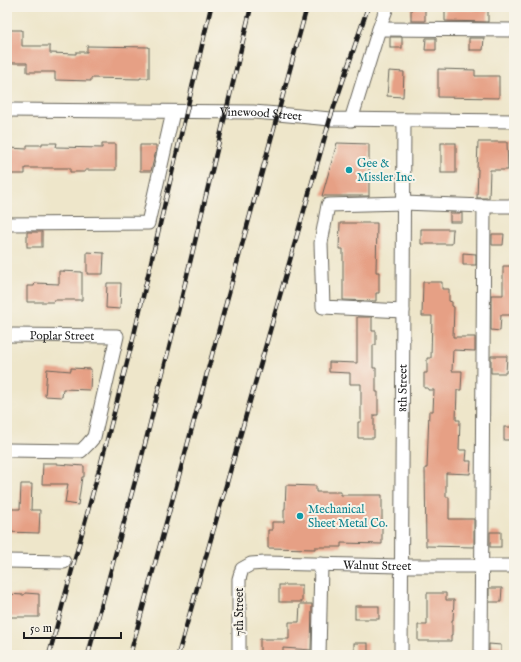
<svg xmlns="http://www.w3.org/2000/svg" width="521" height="662" viewBox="0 0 521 662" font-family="'IM FELL English',serif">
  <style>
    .building { fill: #e6a085 }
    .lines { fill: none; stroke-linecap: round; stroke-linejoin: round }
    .minor-casing { stroke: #666359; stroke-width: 15 }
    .minor { stroke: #fff; stroke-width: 13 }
    .rail-casing { stroke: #1c1c1c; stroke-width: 4.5 }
    .rail { stroke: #f7f3e8; stroke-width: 3; stroke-dasharray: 9; stroke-linecap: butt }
    .culture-dot { fill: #0f9aa8; stroke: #f7f3e8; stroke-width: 1.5 }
    .labels { text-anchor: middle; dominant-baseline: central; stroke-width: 4; stroke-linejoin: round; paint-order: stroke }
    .street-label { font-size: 12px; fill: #1c1c1c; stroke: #f7f3e8 }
    .culture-label { font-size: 12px; fill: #0d838f; stroke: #f7f3e8; text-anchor: start }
  </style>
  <rect width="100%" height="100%" fill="#f7f3e8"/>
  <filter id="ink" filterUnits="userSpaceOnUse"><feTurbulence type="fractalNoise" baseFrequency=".025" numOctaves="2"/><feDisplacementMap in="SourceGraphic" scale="8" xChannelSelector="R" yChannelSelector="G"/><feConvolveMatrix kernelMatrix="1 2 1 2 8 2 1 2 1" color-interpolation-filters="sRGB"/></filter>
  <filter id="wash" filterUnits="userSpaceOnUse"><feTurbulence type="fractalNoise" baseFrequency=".012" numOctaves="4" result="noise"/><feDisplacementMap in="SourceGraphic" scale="16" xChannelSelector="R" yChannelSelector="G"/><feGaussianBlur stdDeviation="0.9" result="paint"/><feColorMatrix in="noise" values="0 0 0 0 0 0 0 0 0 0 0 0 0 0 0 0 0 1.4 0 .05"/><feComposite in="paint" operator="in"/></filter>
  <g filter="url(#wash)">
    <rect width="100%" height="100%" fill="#eee6ca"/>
    <g id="blocks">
      <g class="building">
        <rect x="411" y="8" width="14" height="13"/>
        <path d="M474,8h14v14l-43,-1v-11h29z"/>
        <path d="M7,30h15v16h28v7l26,1v-2h11v-6l62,1v31h-9v1l-49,-1v3l-36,-1v-8h-28v-9h-20z"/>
        <rect x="390" y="37" width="12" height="11"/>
        <path d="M426,38h10v12h-11z"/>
        <path d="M469,38h15l-1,12h-14z"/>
        <path d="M438,69l37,1v6h24v22l-61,-1z"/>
        <path d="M389,71l15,1 -1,25 -16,-1z"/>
        <path d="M478,142h29l1,28h-18l-1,28h-12l1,-29h-1z"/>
        <path d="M42,143h15l-1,4 46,1v-4h14v26h-31v2h-15v-4h-45v6h-17l1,-26 18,1v-4h15z"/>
        <path d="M337,143l32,1v52h-47z"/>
        <rect x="441" y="143" width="15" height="30"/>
        <path d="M140,145h16v6l-5,20h-11z"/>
        <rect x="450" y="213" width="12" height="9"/>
        <path d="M340,223h37l-1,49h3v21h-3v8l-33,-1v-51h-4z"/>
        <path d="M421,229h32l-1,15h-31z"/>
        <rect x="27" y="232" width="15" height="15"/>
        <path d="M492,234h12l-1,11h-11z"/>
        <path d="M87,252l17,1 -1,21h-16z"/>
        <path d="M463,253l13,1v11h-13z"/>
        <path d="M503,266h11v49h-13l-1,16 -9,-1v-35h12z"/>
        <path d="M59,271l23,1v28h-28v2h-27v-16h7l1,-3 24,1z"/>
        <path d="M423,282h19v7h7v12l3,1v4l2,1 -1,30h22v14l-22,-1 -1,21h10l-1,19h-4l-1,30h4l-1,30h8l-1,11h5l-1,13 -24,-1v24h3v22h25v28l-48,-1 -1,-78h2l2,-57h4l1,-21h-6v-2h-4v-15h3v-15h4l1,-42h-10z"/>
        <path d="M107,283h14l-1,26 -14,-1z"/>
        <path d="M357,317h15v14h4v14h-3v23h3v24h2v23h-4v23h-16v-16h3v-38h-11v-11l-21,-1v-10l28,1z"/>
        <path d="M491,356h16l-1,17h-15z"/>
        <path d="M71,368l20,1 -1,21 -27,-1 -1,8 -17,-1 2,-27 24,2z"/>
        <rect x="504" y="427" width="10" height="13"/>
        <path d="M43,463h14v1l27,2v11h-2l-4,28 -13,-2 3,-19h-26z"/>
        <path d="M21,484h11l-1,26h9l-1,23 -32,-1v-23h13z"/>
        <path d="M286,485l30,1v6h25v3h41v49l-41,-1v4h-26v2l-47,-1v-18h4v-8h12v-13h1z"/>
        <rect x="490" y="532" width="11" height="15"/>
        <rect x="279" y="585" width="23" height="17"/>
        <path d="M489,588h13l-1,14h-12z"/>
        <path d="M25,593l14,1v23h-32v-23l17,1z"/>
        <path d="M427,593h19v7h8l-1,20h-1v15h-1v6h-33v-16h9z"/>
        <path d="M300,604h12l-1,46 -28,-2v4h-23v-13h29v-17h10z"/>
        <rect x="355" y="606" width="24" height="13"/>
        <rect x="354" y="643" width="14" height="12"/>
        <path d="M489,644l12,1v10h-12z"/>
      </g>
    </g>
  </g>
  <g filter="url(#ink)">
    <use href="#blocks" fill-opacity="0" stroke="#666359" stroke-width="1"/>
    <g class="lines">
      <g class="minor-casing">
        <g id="minor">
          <path d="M379,29l135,1"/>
          <path id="s1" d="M7,110l246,2 25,2 52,5 184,2"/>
          <path d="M351,120l28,-91 8,-22"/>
          <path d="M7,224l141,-1 25,-111"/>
          <path d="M403,311l-80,-4 -2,-64 7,-38 75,-2 81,3h30"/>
          <path id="s2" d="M7,335l110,1 -23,101 -6,7 -7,7 -74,-1"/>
          <path d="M7,561l57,1"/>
          <path id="s3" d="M239,655v-76l3,-10 9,-5 14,-1 136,3h113"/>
          <path d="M319,655l2,-91"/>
          <path id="s4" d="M401,655l3,-535"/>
          <path d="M481,655l3,-449"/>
        </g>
      </g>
      <use href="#minor" class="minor"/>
      <g class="rail-casing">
        <g id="rail">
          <path d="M49,655l57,-211 27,-105 78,-332"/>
          <path d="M88,655l55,-203 39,-156 69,-289"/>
          <path d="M130,655l177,-648"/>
          <path d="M178,655l152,-536 38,-112"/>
        </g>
      </g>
      <use href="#rail" class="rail"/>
    </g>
  </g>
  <g class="culture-dot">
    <circle cx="349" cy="170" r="4"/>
    <circle cx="300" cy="516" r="4"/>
  </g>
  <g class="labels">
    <g class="street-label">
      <text stroke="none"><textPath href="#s1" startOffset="254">Vinewood Street</textPath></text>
      <text stroke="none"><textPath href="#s2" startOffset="55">Poplar Street</textPath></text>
      <text stroke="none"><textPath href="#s4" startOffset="267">8th Street</textPath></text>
      <text stroke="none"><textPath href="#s3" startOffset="223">Walnut Street</textPath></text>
      <text transform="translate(239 612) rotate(-90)">7th Street</text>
    </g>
    <g class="culture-label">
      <text x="357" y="163">Gee &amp;<tspan x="357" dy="14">Missler Inc.</tspan></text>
      <text x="308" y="509">Mechanical<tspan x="308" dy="14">Sheet Metal Co.</tspan></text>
    </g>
  </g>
  <rect width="521" height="662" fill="none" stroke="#f7f3e8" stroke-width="24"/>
  <path d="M24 632v6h97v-6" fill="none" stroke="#1c1c1c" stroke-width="2"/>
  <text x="30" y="632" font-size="12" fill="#1c1c1c" stroke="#f7f3e8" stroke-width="3" paint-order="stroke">50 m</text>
</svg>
